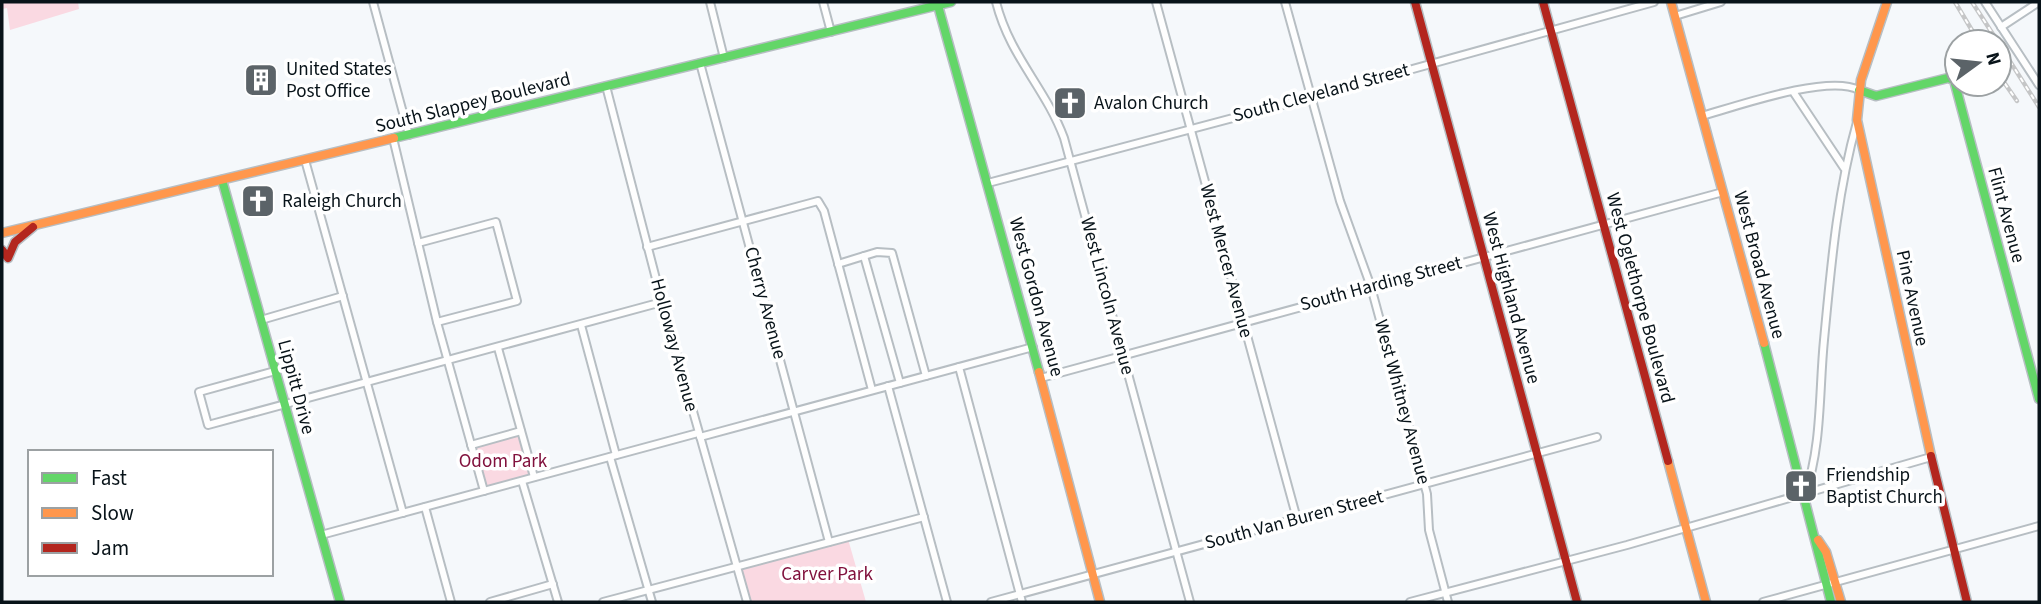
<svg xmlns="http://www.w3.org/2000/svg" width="2041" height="604" viewBox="0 0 2041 604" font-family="'Source Sans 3',sans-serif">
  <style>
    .green { fill: #fad9e2 }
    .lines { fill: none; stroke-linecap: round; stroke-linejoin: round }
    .street-casing { stroke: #b7bec3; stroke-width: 10 }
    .fast-casing { stroke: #b7bec3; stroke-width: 11 }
    .slow-casing { stroke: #b7bec3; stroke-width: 11 }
    .jam-casing { stroke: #b7bec3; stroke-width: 11 }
    .street { stroke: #fefefe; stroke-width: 6 }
    .fast { stroke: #63d668; stroke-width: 8 }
    .slow { stroke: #ff974d; stroke-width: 8 }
    .jam { stroke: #b3261e; stroke-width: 8 }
    .rail-casing { stroke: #c5c6c7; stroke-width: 4.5 }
    .rail { stroke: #fff; stroke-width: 2; stroke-dasharray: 5; stroke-linecap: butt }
    .labels { text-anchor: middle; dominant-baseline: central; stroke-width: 7; stroke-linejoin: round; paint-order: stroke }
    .poi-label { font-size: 19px; fill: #081319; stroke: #fff; text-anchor: start }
    .street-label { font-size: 19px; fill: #081319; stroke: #fff }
    .park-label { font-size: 19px; fill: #81113d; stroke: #fff }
  </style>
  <rect width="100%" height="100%" fill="#f5f8fb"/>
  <g class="green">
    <path d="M2,2h76l1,7 -69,21 -3,-22 -5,1z"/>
    <path d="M520,432l13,45 -48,13 -13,-45z"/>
    <path d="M848,539l18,63h-117l-10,-34z"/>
  </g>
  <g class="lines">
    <g class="street-casing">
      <g id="street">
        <path d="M373,2l36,133"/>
        <path d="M710,2l14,56"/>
        <path d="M823,2l8,30"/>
        <path d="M996,2c14,55 49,85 68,136l126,464"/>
        <path d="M1156,2l141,517"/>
        <path d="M1285,2l55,199 31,86 56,207 2,36 19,72"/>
        <path d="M1985,2l54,83"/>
        <path d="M1675,16l46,-14"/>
        <path d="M2001,27l38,-25"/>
        <path d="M700,63l129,479"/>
        <path d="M606,86l56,216 85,300"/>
        <path d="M1794,93l50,75"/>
        <path d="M1702,116c35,-10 126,-42 157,-26"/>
        <path d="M393,138l44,184 47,169"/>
        <path d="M305,160l98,353"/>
        <path d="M988,183l313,-83 353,-98"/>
        <path d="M418,243l78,-21 21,79 -80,21"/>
        <path d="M647,247l171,-46 6,10 48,179"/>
        <path d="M864,256l36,127"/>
        <path d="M838,264l39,-12 15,1 34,123"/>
        <path d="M261,320l82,-24"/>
        <path d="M581,325l35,130"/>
        <path d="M498,348l36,129"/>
        <path d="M959,367l63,235"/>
        <path d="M275,371l-76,21 9,33 454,-123"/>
        <path d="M1041,378l682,-186"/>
        <path d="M888,386l59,216"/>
        <path d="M700,437l333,-90"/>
        <path d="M471,445l50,-14"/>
        <path d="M610,457l42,145"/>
        <path d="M522,481l36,121"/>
        <path d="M1805,494c17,-48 14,-104 19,-154 7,-73 13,-147 33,-218"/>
        <path d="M425,507l26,95"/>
        <path d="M321,535l377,-102"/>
        <path d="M490,602l63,-18"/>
        <path d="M603,602l321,-85"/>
        <path d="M991,602l606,-165"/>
        <path d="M1410,602l217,-57 304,-88"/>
        <path d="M1763,602l276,-76"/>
      </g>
    </g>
    <g class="fast-casing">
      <g id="fast">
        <path d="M937,2l102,370"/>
        <path d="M1859,90l17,6 72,-18 6,2 85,319"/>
        <path d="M394,138l557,-136"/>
        <path d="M222,180l118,422"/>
        <path d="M1764,343l67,259"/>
      </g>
    </g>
    <g class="slow-casing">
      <g id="slow">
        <path d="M1671,2l93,341"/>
        <path d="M1887,2l-26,78 -4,40 74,336"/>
        <path d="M2,233l392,-95"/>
        <path d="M1039,372l61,230"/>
        <path d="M1668,461l38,141"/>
        <path d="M1818,540l8,12 15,50"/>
      </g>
    </g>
    <g class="jam-casing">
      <g id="jam">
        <path d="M1415,2l162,600"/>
        <path d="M1543,2l125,459"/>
        <path d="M2,250l6,8 7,-16 18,-15"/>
        <path d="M1931,456l36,146"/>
      </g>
    </g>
    <use href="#street" class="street"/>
    <use href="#fast" class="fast"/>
    <use href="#slow" class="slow"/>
    <use href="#jam" class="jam"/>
    <g class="rail-casing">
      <g id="rail">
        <path d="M1955,2l24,40"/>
        <path d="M1972,2l26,40"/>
        <path d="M1999,44l40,63"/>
        <path d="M1999,75l18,26"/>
      </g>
    </g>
    <use href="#rail" class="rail"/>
  </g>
  <defs>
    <g id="building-square" transform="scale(1.75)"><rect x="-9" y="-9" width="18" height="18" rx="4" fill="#5b6368" stroke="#fff"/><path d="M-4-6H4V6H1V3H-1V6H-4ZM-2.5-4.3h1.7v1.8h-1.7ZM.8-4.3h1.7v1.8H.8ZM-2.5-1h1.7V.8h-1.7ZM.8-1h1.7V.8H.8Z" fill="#fff"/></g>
    <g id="church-square" transform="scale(1.75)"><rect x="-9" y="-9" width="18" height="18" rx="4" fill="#5b6368" stroke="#fff"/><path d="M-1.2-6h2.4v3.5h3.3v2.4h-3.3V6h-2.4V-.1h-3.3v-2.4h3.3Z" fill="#fff"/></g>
  </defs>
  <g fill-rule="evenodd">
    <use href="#building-square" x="261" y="80"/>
    <use href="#church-square" x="1070" y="103"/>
    <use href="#church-square" x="258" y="201"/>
    <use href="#church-square" x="1801" y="486"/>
  </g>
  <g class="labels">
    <g class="poi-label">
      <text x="286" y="69">United States<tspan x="286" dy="22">Post Office</tspan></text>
      <text x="1094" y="103">Avalon Church</text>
      <text x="282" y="201">Raleigh Church</text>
      <text x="1826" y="475">Friendship<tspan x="1826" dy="22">Baptist Church</tspan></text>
    </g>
    <g class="street-label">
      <text transform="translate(1321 93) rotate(-15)">South Cleveland Street</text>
      <text transform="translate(473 103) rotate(-14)">South Slappey Boulevard</text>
      <text transform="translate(2006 215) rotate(75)">Flint Avenue</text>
      <text transform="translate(1226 261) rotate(75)">West Mercer Avenue</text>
      <text transform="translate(1759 265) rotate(75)">West Broad Avenue</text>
      <text transform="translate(1381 284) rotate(-15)">South Harding Street</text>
      <text transform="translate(1107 296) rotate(75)">West Lincoln Avenue</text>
      <text transform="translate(1036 297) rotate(75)">West Gordon Avenue</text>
      <text transform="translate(1511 298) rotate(75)">West Highland Avenue</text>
      <text transform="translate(1640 298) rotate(75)">West Oglethorpe Boulevard</text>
      <text transform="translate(1912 298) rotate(78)">Pine Avenue</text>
      <text transform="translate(765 303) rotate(75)">Cherry Avenue</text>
      <text transform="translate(674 345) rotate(75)">Holloway Avenue</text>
      <text transform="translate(296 387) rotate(75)">Lippitt Drive</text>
      <text transform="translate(1402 402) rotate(75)">West Whitney Avenue</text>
      <text transform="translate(1294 520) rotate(-15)">South Van Buren Street</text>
    </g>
    <g class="park-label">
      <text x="503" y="461">Odom Park</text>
      <text x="827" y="574">Carver Park</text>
    </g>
  </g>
  <rect width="2041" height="604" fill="none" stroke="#081319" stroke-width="7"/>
  <rect x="28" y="450" width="245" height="126" fill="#ffffff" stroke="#9ca1a3" stroke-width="2"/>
  <rect x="42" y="473" width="35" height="10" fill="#63d668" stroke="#9ca1a3" stroke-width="2"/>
  <text x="91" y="485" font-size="21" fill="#081319">Fast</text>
  <rect x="42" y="508" width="35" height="10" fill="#ff974d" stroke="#9ca1a3" stroke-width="2"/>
  <text x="91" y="520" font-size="21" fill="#081319">Slow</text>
  <rect x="42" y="543" width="35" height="10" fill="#b3261e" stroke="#9ca1a3" stroke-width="2"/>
  <text x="91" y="555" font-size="21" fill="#081319">Jam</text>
  <g transform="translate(1978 63) rotate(75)"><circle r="33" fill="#ffffff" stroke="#9ca1a3" stroke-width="2"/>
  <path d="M0-5L12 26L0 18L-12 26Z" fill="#5b6368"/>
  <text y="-10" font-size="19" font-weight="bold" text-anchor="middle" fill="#081319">N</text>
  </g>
</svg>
